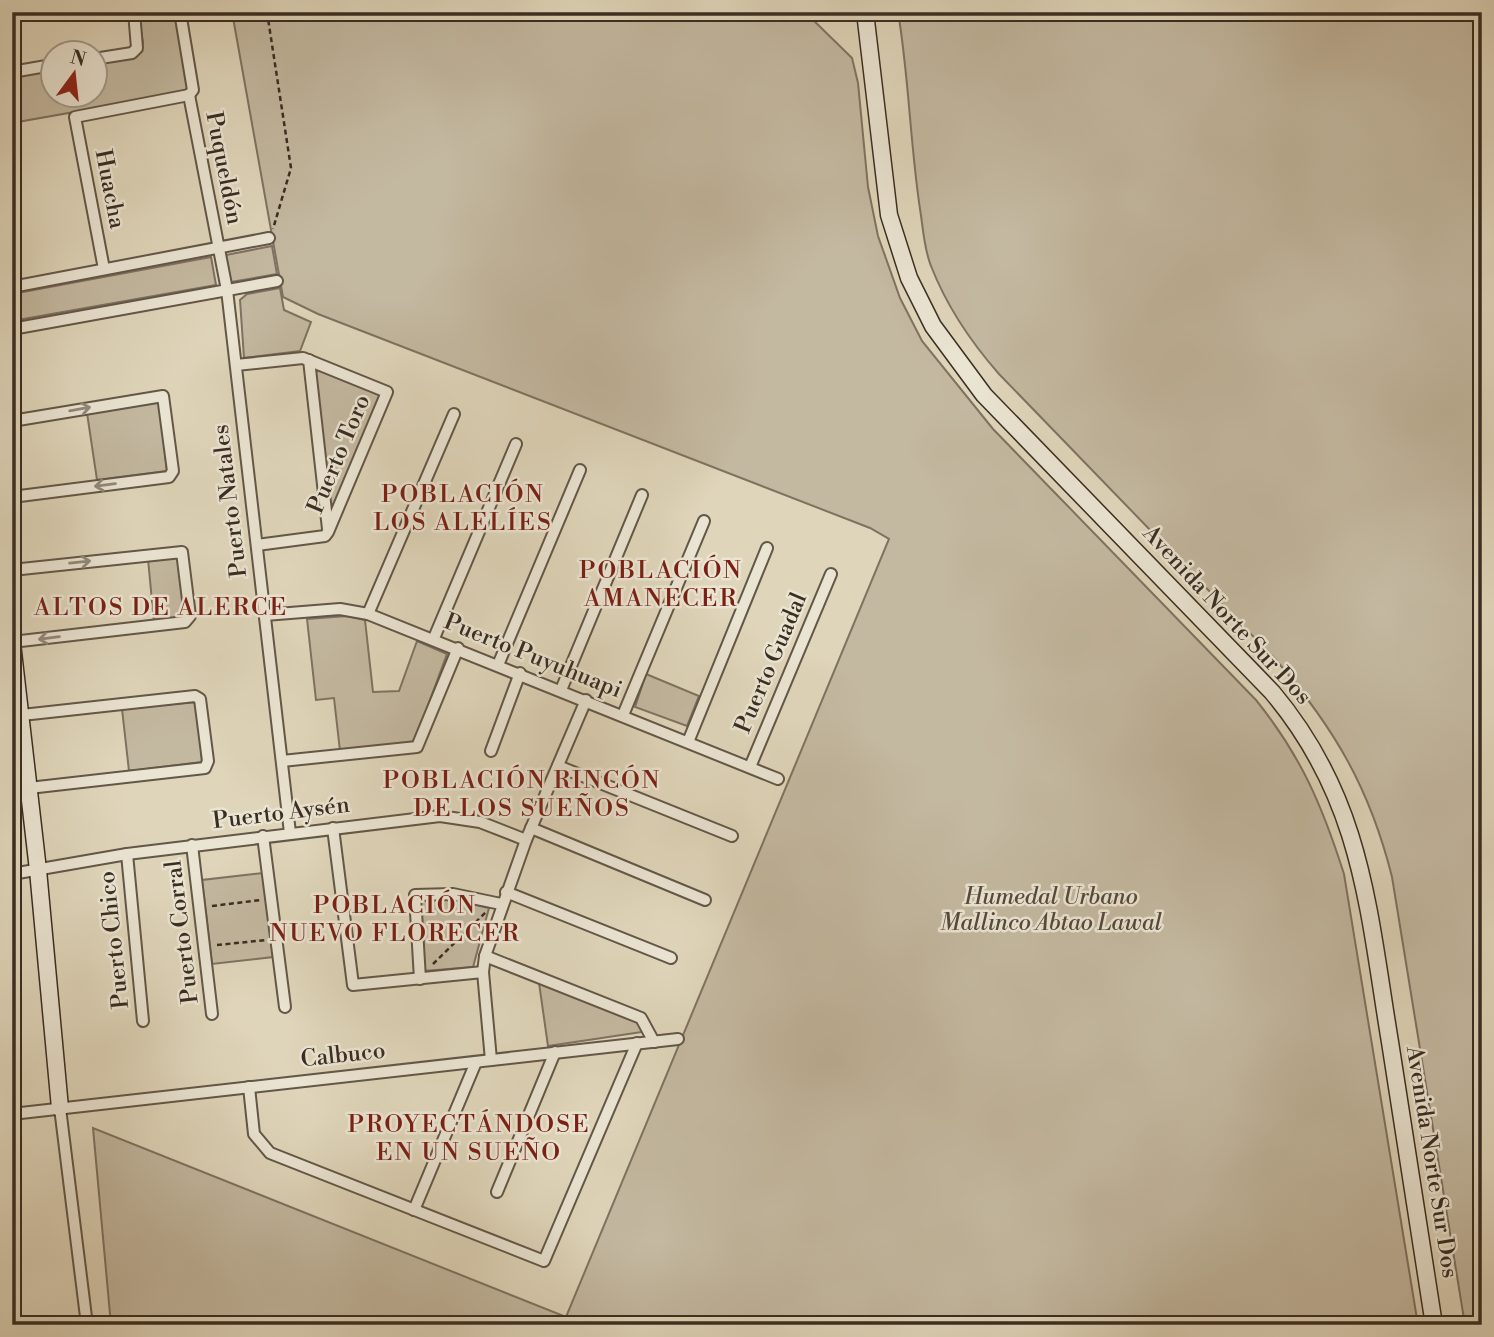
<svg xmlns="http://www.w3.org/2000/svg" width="1494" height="1337" viewBox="0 0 1494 1337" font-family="'Libre Bodoni',serif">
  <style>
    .green { fill: #c3b8a0; stroke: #7e7261; stroke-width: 2 }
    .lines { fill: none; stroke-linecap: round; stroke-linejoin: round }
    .street-casing { stroke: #635748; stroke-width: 14 }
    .secondary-casing { stroke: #3a2d22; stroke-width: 19 }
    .path { stroke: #3a2d22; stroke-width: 2.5; stroke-dasharray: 5 3.5; stroke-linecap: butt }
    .street { stroke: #eae4d2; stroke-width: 10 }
    .secondary { stroke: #eae4d2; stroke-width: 16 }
    .oneway { stroke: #92887a }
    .labels { text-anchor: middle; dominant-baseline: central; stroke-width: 5; stroke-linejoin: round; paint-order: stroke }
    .street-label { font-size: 23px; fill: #3a2d22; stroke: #eae4d2 }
    .park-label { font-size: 23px; font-style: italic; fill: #55493b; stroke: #eae4d2 }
    .neighbourhood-label { font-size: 24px; letter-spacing: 2px; fill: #7a1f14; stroke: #eae4d2 }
  </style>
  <rect width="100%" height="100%" fill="#dfd5ba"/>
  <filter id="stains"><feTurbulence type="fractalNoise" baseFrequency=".00286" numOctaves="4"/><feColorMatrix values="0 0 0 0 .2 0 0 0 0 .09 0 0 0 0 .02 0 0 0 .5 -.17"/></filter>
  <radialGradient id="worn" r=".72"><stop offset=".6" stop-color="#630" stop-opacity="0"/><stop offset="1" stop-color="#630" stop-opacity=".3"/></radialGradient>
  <g class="green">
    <path d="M138,12h39l13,75 -3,5 -175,31v-48l40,-6v25h42l1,-32 46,-12 2,-7z"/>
    <path d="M232,12h573l47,46 6,25 10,104 10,49 22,62 22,43 71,88 263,271c45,56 66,105 88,174l74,451h-1307l-18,-197 473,189 323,-778 -19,-11 -552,-214 -35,-17z"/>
    <path d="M898,12h584v1313h-17l-73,-448c-22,-88 -57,-148 -116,-217l-277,-286c-29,-33 -52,-67 -68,-108 -7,-17 -8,-39 -11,-57 -10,-66 -11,-132 -22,-197z"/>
    <path d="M272,246l5,28 -46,8 -5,-27z"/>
    <path d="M211,257l5,28 -204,36v-27z"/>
    <path d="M280,288l4,22 27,12 -11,29 -56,7 -4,-58 7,-6z"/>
    <path d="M321,368l59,27 -44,109h-4l-4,-3 -14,-127z"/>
    <path d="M159,402l8,69 -70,9 -10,-67z"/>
    <path d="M173,556l6,2 5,58 -30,6 -6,-63z"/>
    <path d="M347,616l18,4 8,72 26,-1 18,-50 30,13 -33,89 -74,8 -6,-53 -18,2 -9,-81z"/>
    <path d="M646,674l53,22 -12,30 -52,-19z"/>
    <path d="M195,702l3,3 4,57 -73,9 -7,-62z"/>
    <path d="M263,873l10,84 -61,7 -10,-84z"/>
    <path d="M436,896l53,12 -16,59 -49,4 -5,-71z"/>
    <path d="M539,983l94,36 7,4 2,9 -94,14z"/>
  </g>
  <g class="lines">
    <g class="street-casing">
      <g id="street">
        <path d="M180,12l13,78 -4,5"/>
        <path d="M94,59l38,-6 5,-5 -3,-36"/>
        <path d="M12,72l40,-7"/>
        <path d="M189,95l38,195 63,543"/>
        <path d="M104,269l-29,-152 114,-22"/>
        <path d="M12,287l257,-49"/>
        <path d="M12,329l265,-48"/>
        <path d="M309,360l19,169"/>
        <path d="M236,365l67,-7 84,34 -59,140 -3,4 -68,9"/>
        <path d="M12,421l151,-25 10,75 -4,6 -157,20"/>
        <path d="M12,570l170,-18 8,64 -5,6 -173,20"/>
        <path d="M368,614l86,-200"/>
        <path d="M265,615l75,-6 28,5 410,165"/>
        <path d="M434,638l82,-194"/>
        <path d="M498,665l82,-195"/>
        <path d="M561,690l81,-195"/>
        <path d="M22,715l173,-19 5,3 8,62 -3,7 -176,20"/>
        <path d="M623,715l81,-194"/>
        <path d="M688,742l79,-194"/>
        <path d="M491,751l29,-78"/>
        <path d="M282,761l135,-14 41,-99"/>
        <path d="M558,766l174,70"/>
        <path d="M750,767l81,-193"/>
        <path d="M333,828l20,157 130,-13"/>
        <path d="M531,828l174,72"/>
        <path d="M263,836l22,171"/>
        <path d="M192,845l20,169"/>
        <path d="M127,854l16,167"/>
        <path d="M12,874l115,-20 313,-38 40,6 46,18"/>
        <path d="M506,892l165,66"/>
        <path d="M485,956l156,62 13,24"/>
        <path d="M420,979l-5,-84 38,-1 48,10"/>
        <path d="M491,1060l-8,-88 2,-16 41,-116 60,-140"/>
        <path d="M249,1087l5,47 16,19 274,108 93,-218"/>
        <path d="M60,1108l27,217"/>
        <path d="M12,1114l666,-75"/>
        <path d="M497,1192l58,-140"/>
        <path d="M414,1210l62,-148"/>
      </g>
    </g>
    <g class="secondary-casing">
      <g id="secondary">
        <path d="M865,12l24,203 20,63 24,48 51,69 288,297c91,108 96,218 118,350 15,94 30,188 44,283"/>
        <path d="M12,643l26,227 22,238"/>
      </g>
    </g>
    <g class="path">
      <path d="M267,12l24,156 -18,61"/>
      <path d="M212,906l49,-6"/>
      <path d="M217,945l49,-5"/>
      <path d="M433,964l53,-52"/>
    </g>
    <use href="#street" class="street"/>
    <use href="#secondary" class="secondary"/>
  </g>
  <defs><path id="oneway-shaft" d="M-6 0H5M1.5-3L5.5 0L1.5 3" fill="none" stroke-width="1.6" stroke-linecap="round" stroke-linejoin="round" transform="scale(1.75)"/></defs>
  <g class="oneway">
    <use href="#oneway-shaft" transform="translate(80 409) rotate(-10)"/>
    <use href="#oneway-shaft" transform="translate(105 485) rotate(173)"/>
    <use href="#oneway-shaft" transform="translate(80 562) rotate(-6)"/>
    <use href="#oneway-shaft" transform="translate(49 638) rotate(173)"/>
  </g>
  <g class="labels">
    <g class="street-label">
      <text transform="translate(224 168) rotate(79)">Puqueldón</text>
      <text transform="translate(110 189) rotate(79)">Huacha</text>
      <text transform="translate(339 454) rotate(-67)">Puerto Toro</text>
      <text transform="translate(230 501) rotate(-97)">Puerto Natales</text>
      <text transform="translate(1227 615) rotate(47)">Avenida Norte Sur Dos</text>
      <text transform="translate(533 656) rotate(22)">Puerto Puyuhuapi</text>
      <text transform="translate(771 663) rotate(-67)">Puerto Guadal</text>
      <text transform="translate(281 813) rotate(-7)">Puerto Aysén</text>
      <text transform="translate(182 932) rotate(-97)">Puerto Corral</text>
      <text transform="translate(114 940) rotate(-96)">Puerto Chico</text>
      <text transform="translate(343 1055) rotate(-6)">Calbuco</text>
      <text transform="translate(1432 1162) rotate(81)">Avenida Norte Sur Dos</text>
    </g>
    <g class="park-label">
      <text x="1051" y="897">Humedal Urbano<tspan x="1051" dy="26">Mallinco Abtao Lawal</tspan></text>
    </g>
    <g class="neighbourhood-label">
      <text x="463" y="495">POBLACIÓN<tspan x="463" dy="28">LOS ALELÍES</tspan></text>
      <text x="661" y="571">POBLACIÓN<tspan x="661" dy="28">AMANECER</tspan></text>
      <text x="161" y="608">ALTOS DE ALERCE</text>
      <text x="522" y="781">POBLACIÓN RINCÓN<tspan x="522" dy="28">DE LOS SUEÑOS</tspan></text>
      <text x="395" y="906">POBLACIÓN<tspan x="395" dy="28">NUEVO FLORECER</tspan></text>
      <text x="469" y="1125">PROYECTÁNDOSE<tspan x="469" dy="28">EN UN SUEÑO</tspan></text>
    </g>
  </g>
  <rect width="1494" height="1337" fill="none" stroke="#dfd5ba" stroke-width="42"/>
  <rect x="14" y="14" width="1466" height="1309" fill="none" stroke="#3a2d22" stroke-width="3.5"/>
  <rect x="21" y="21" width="1452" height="1295" fill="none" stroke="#3a2d22" stroke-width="2"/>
  <g transform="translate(74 74) rotate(15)"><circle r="33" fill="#eae4d2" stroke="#a49b8c" stroke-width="2"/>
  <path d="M0-5L12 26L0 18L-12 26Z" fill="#8f2418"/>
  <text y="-10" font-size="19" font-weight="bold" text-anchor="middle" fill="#3a2d22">N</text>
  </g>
  <rect width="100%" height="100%" filter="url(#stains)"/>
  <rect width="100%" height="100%" fill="url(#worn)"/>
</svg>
